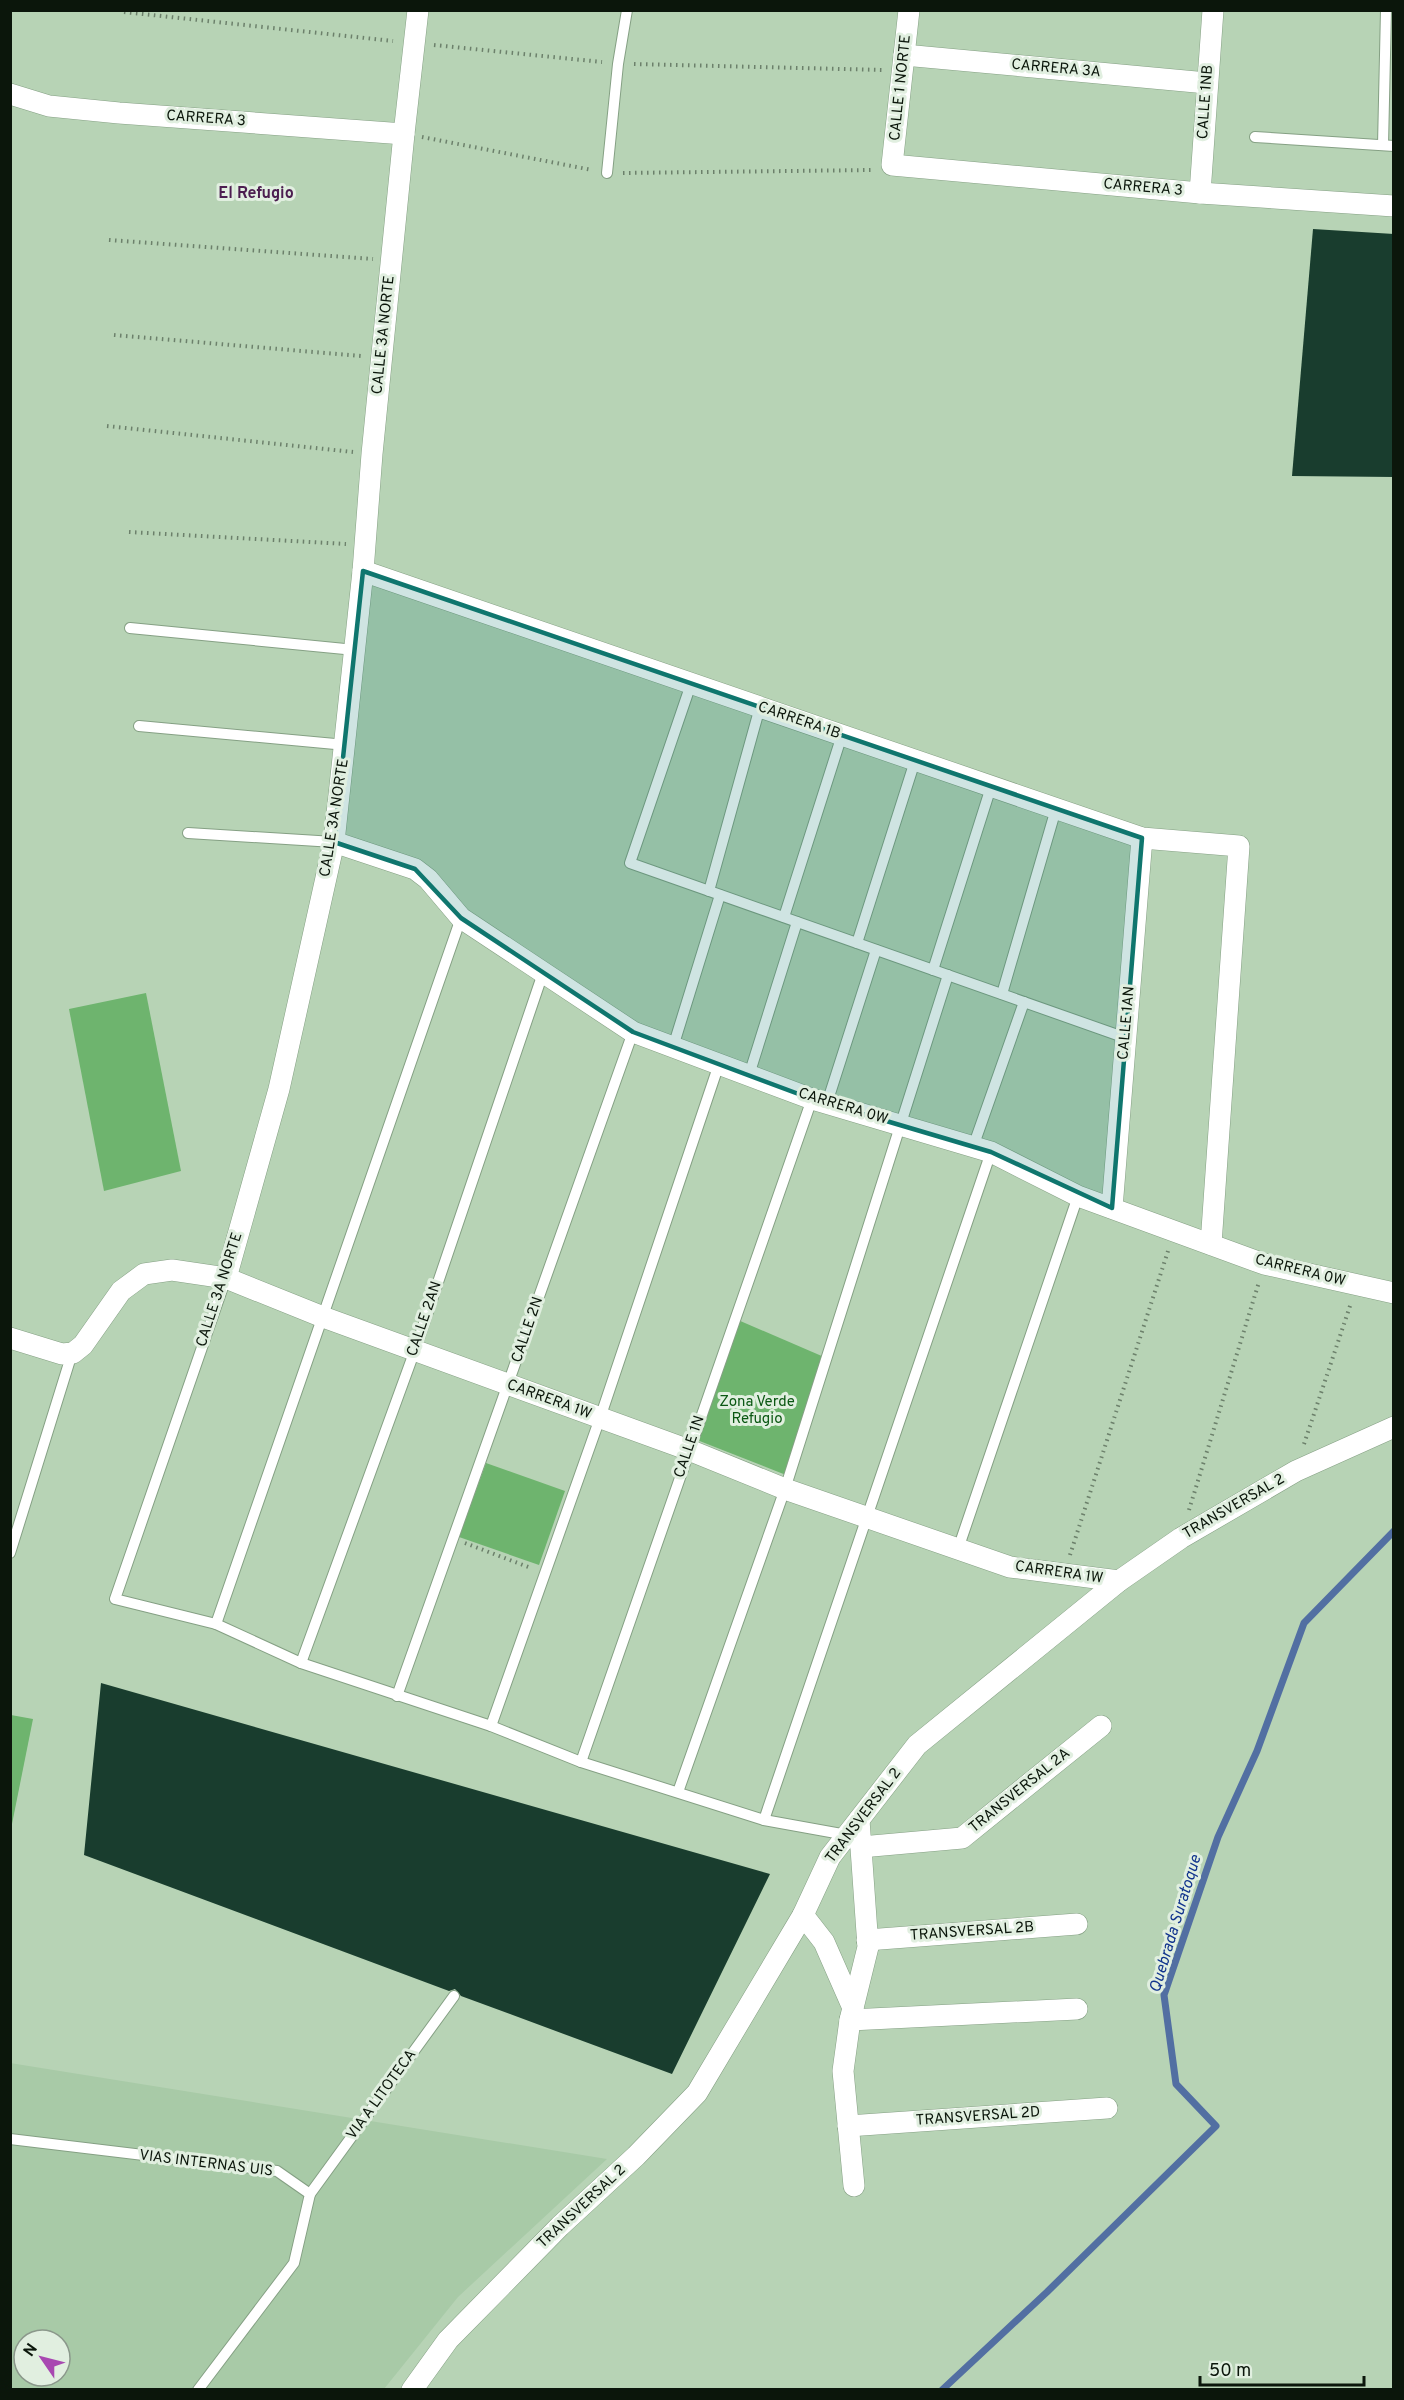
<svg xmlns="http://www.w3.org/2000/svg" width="1404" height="2400" viewBox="0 0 1404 2400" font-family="Overpass,sans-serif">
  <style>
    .built { fill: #a8caa7; fill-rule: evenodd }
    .green { fill: #6eb46e }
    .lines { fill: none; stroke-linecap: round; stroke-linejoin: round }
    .stream { stroke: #526fa2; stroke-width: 7 }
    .building { fill: #193d2e }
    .service-casing { stroke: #85a084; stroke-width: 12 }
    .minor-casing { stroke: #85a084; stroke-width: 22 }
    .path { stroke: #6c806b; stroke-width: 4; stroke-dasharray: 1.5 4.5; stroke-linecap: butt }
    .service { stroke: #fff; stroke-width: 10 }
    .minor { stroke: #fff; stroke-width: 21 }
    .marked { fill: #0f766e; fill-opacity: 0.2; stroke: #0f766e; stroke-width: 4.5; stroke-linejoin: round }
    .labels { text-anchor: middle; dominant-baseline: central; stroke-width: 6; stroke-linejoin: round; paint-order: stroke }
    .street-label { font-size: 15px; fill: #0b160b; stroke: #e1efe0 }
    .park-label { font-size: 15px; fill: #0b5813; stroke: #e1efe0 }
    .neighbourhood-label { font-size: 16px; font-weight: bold; fill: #4c1e50; stroke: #e1efe0 }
    .water-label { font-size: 16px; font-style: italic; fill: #11348d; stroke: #e1efe0 }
  </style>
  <rect width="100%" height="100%" fill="#b7d3b5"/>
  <path class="built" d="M10,2063l597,96 -149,138 -74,92h-373zM24,2340h36v36h-36z"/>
  <g class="green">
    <path d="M146,993l35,178 -77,20 -35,-182z"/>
    <path d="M738,1320l86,37 -38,118 -89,-35z"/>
    <path d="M486,1463l79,28 -26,74 -80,-28z"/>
    <path d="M11,1715l22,4 -22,110 -1,-114z"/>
  </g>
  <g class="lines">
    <path class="stream" d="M942,2390l105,-98 169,-166 -40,-42 -12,-89 54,-158 39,-86 47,-128 90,-92"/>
  </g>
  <g class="building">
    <path d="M1313,229l81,5v243l-102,-1z"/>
    <path d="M101,1683l669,191 -98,200 -211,-78 -6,-7 -6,2 -365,-136z"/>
  </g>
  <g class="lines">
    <g class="service-casing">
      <g id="service">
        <path d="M1255,137l139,9"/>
        <path d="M1383,145l3,-135"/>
        <path d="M607,173l11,-109 9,-54"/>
        <path d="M130,628l225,22"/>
        <path d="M691,684l-61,179 496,175"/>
        <path d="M139,726l207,19"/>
        <path d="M188,833l146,9"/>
        <path d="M709,891l51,-184"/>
        <path d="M784,917l58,-182"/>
        <path d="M857,943l58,-182"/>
        <path d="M933,970l58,-183"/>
        <path d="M1002,994l54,-185"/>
        <path d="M673,1047l47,-152"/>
        <path d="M749,1075l48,-153"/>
        <path d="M827,1103l49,-153"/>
        <path d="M973,1147l51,-145"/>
        <path d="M226,1278l-111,321 101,25 85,39 190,63 90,36 183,58 83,15"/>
        <path d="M958,1549l120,-353"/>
        <path d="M10,1553l59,-190 -7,-9"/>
        <path d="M216,1624l245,-706"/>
        <path d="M301,1663l114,-313 128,-377"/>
        <path d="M397,1696l236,-664"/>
        <path d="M491,1726l109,-308 119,-354"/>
        <path d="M581,1762l231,-663"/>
        <path d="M678,1792l107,-303 163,-514"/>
        <path d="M764,1820l227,-668"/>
        <path d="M10,2139l267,32 33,23 -16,69 -96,127"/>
        <path d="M310,2194l144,-198"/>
      </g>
    </g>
    <g class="minor-casing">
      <g id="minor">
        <path d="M909,10l-17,155 308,28 194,13"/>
        <path d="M904,55l303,28"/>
        <path d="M10,94l39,12 70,7 285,21"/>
        <path d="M1200,193l13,-183"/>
        <path d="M363,571l779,267 97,8 -28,398"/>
        <path d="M334,842l81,27 13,10 33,39 172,114 179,67 179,53 87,44 186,68 130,29"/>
        <path d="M1112,1208l30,-370"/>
        <path d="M226,1278l53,-189 55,-247 29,-271 9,-117 32,-320 14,-124"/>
        <path d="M10,1338l52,16 11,-1 10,-8 38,-54 23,-17 28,-4 54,8 97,39 366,133 96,39 225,78 109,14"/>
        <path d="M861,1847l101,-9 139,-112"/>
        <path d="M803,1915l21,27 29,66"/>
        <path d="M867,1940l210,-16"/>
        <path d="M850,2020l227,-11"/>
        <path d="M848,2126l259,-18"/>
        <path d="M854,2186l-11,-115 7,-51 18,-73 -9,-127"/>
        <path d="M412,2390l36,-50 112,-114 76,-70 61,-63 106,-178 27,-58 87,-112 202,-164 62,-43 115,-67 98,-44"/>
      </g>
    </g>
    <g class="path">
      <path d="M124,12l269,29"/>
      <path d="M434,45l168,17"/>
      <path d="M634,64l250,6"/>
      <path d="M422,137l170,33"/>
      <path d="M623,173l250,-3"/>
      <path d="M109,240l264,19"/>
      <path d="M114,335l247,21"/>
      <path d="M107,426l246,26"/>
      <path d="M129,532l217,12"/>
      <path d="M1304,1444l47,-141"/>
      <path d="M1189,1510l70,-228"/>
      <path d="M465,1543l66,25"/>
      <path d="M1070,1555l98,-304"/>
    </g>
    <use href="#service" class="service"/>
    <use href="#minor" class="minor"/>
  </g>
  <path class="marked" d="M363,571l779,267 -30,370 -121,-56 -179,-53 -179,-67 -172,-114 -46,-49 -81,-27z"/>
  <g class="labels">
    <g class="street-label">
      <text transform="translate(1056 69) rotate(5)">CARRERA 3A</text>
      <text transform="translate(901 88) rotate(-84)">CALLE 1 NORTE</text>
      <text transform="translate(1206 102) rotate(-86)">CALLE 1NB</text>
      <text transform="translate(206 119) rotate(4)">CARRERA 3</text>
      <text transform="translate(1143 188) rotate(5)">CARRERA 3</text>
      <text transform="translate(384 335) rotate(-84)">CALLE 3A NORTE</text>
      <text transform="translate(799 721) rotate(19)">CARRERA 1B</text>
      <text transform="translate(335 818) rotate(-81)">CALLE 3A NORTE</text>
      <text transform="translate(1127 1023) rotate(-85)">CALLE 1AN</text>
      <text transform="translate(843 1107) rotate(17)">CARRERA 0W</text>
      <text transform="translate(1300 1271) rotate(14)">CARRERA 0W</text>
      <text transform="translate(220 1290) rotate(-72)">CALLE 3A NORTE</text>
      <text transform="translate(425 1319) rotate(-71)">CALLE 2AN</text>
      <text transform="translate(528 1330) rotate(-71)">CALLE 2N</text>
      <text transform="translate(549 1400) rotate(20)">CARRERA 1W</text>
      <text transform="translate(690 1447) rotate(-71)">CALLE 1N</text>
      <text transform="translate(1234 1507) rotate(-30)">TRANSVERSAL 2</text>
      <text transform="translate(1059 1573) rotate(8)">CARRERA 1W</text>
      <text transform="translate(1020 1791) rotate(-39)">TRANSVERSAL 2A</text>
      <text transform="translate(864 1816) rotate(-53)">TRANSVERSAL 2</text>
      <text transform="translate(972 1932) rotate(-4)">TRANSVERSAL 2B</text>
      <text transform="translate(382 2095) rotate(-54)">VIA A LITOTECA</text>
      <text transform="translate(978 2117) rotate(-4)">TRANSVERSAL 2D</text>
      <text transform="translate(206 2164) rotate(7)">VIAS INTERNAS UIS</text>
      <text transform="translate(582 2207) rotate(-43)">TRANSVERSAL 2</text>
    </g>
    <g class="park-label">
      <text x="757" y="1402">Zona Verde<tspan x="757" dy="17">Refugio</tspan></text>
    </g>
    <g class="neighbourhood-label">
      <text x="256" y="194">El Refugio</text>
    </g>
    <g class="water-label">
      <text transform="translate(1176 1924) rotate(-73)">Quebrada Suratoque</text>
    </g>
  </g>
  <rect width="1404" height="2400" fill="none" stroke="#0b160b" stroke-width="24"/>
  <g transform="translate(42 2358) rotate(305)"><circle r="28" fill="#e1efe0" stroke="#8b988b" stroke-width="1.5"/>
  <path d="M0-4.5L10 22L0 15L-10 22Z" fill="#a848b1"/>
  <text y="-9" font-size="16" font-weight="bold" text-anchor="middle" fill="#0b160b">N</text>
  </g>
  <path d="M1200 2376v9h164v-9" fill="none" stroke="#0b160b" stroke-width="3"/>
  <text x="1209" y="2376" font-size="18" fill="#0b160b" stroke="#e1efe0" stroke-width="4.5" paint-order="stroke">50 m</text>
</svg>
